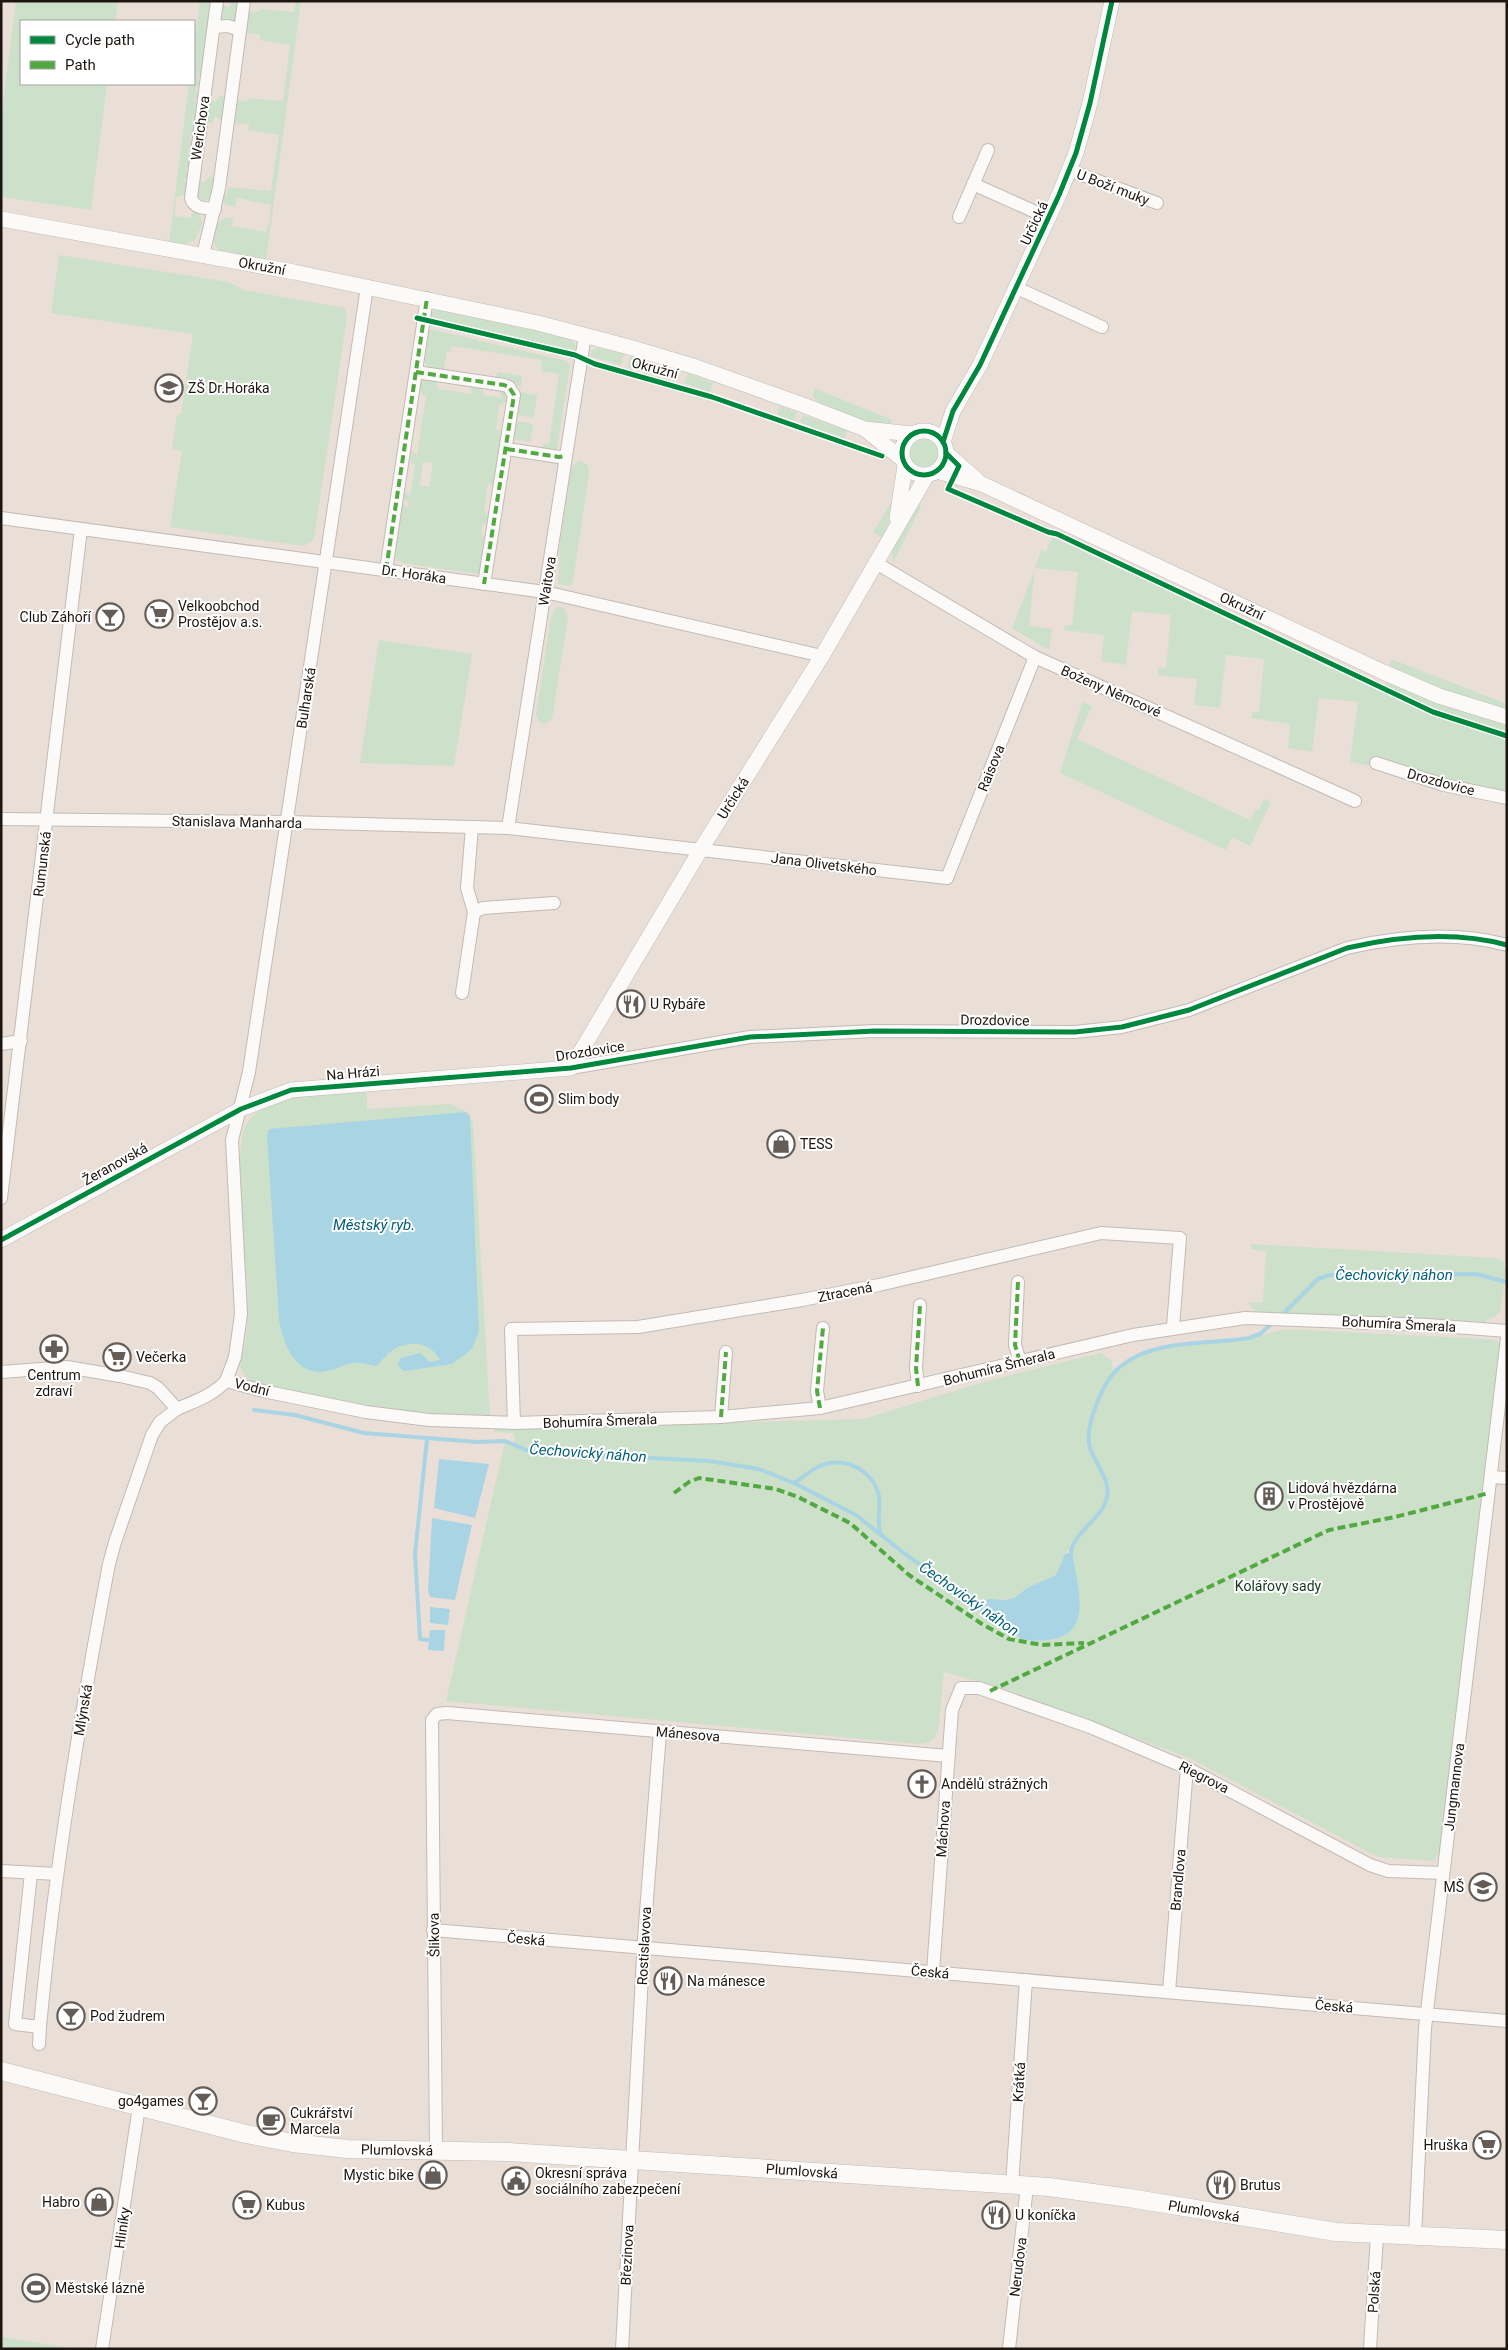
<svg xmlns="http://www.w3.org/2000/svg" width="1508" height="2350" viewBox="0 0 1508 2350" font-family="Roboto,sans-serif">
  <style>
    .green { fill: #cde0ca; fill-rule: evenodd }
    .water { fill: #a9d4e4 }
    .lines { fill: none; stroke-linecap: round; stroke-linejoin: round }
    .stream { stroke: #a9d4e4; stroke-width: 4 }
    .minor-casing { stroke: #c2bab4; stroke-width: 14 }
    .tertiary-casing { stroke: #c2bab4; stroke-width: 16 }
    .secondary-casing { stroke: #c2bab4; stroke-width: 19 }
    .minor { stroke: #fcfaf9; stroke-width: 12 }
    .tertiary { stroke: #fcfaf9; stroke-width: 15 }
    .secondary { stroke: #fcfaf9; stroke-width: 18 }
    .quiet { stroke: #52a942; stroke-width: 4; stroke-dasharray: 8 4; stroke-linecap: butt }
    .cycleway-casing { stroke: #fff; stroke-width: 8 }
    .cycleway { stroke: #00873e; stroke-width: 5 }
    .labels { text-anchor: middle; dominant-baseline: central; stroke-width: 4; stroke-linejoin: round; paint-order: stroke }
    .street-label { font-size: 14px; fill: #1c1510; stroke: #fff }
    .poi-label { font-size: 14px; fill: #1c1510; stroke: #fff; text-anchor: start }
    .park-label { font-size: 14px; fill: #11371d; stroke: #fff }
    .water-label { font-size: 15px; font-style: italic; fill: #015e79; stroke: #fff }
  </style>
  <rect width="100%" height="100%" fill="#eadfd7"/>
  <g class="green">
    <path d="M16,1h102l-3,20h-94v63h86l-16,126 -90,-13v-78z"/>
    <path d="M200,1h12l-10,71 -5,7 4,4 -6,7 5,4 -6,7 5,4 -4,26 -6,7 5,4 -6,7 4,3 -5,8 4,3 -6,7 5,4 -6,7 4,4 -3,9 -9,3 -1,19 16,2 2,-8 7,4 2,10 -7,16 -14,5 -12,-2 20,-159h5v-38z"/>
    <path d="M233,1l5,4 -2,17 -7,-3 -12,1 2,-18 9,6z"/>
    <path d="M296,1h5l-35,260c-10,-2 -39,-4 -47,-11 -11,-9 -6,-35 14,-32l-1,8 34,6 1,-7h2l2,-20 -34,-7 -2,9c-8,-1 -13,-4 -14,-12h6l1,-8 43,4 8,-56 -31,-5 1,-6 -14,-1 2,-23 10,1 1,-2 -4,-1 39,3 7,-56 -30,-5v-5l-14,-2 3,-22 10,1 1,-3 34,3z"/>
    <path d="M220,95l7,4 -3,23 -9,-6 -3,9 -7,-6 2,-23 8,6z"/>
    <path d="M210,176l6,4 -5,19 -8,2 -7,-4v-20l8,6z"/>
    <path d="M59,255l170,27 15,8 101,18 2,9 -33,222 -10,7 -134,-19 12,-76 -10,-2 5,-35 4,1 12,-81 -142,-21z"/>
    <path d="M440,309l128,29 7,5 1,10 -148,-35 5,-7z"/>
    <path d="M427,323l108,24 40,12 -148,-34z"/>
    <path d="M426,328l141,33 3,5 -14,88 -33,-8 19,1 1,-3h6l10,-70 -18,-3 1,-11 -90,-14 -2,6 -3,-1 -4,21 -5,-1v-3h-3l-1,3c-17,-8 -9,-27 -8,-43z"/>
    <path d="M597,348l27,6 -3,11 -32,-9 3,-6z"/>
    <path d="M631,356l23,7 -2,11 -25,-7z"/>
    <path d="M662,365l17,6 -3,10 -17,-5z"/>
    <path d="M497,372l25,4 -1,12 -6,-5 -19,-3z"/>
    <path d="M688,373l25,10 -3,9 -26,-9z"/>
    <path d="M426,379h9l3,10 34,5 -3,-10 12,2 3,9 18,3 -3,-9 7,2 5,10 -12,4 -3,26 11,-2 -10,58 -9,-5 -4,29 8,8 -1,8 -8,-4 -2,11 7,6 -9,34 -77,-11 -8,-6 6,-56 8,7 1,-5 -8,-8 1,-5 8,6 5,-30 -5,-5 1,-7h-4l1,-5 9,6 9,-59 -9,-6 3,-7zM423,462l10,1 -4,24 -9,-2z"/>
    <path d="M814,388l76,31 2,2 -3,7c-16,-5 -67,-19 -76,-31z"/>
    <path d="M520,392l17,3 -3,23 -17,-3z"/>
    <path d="M780,406l17,6 -3,9 -17,-6z"/>
    <path d="M803,415l44,15 -3,9 -44,-16z"/>
    <path d="M516,421l17,3 -3,18 -17,-3z"/>
    <circle cx="924" cy="453" r="14"/>
    <path d="M580,461l8,4 1,8 -16,109 -3,4 -12,-2 2,-41 11,-73 4,-7z"/>
    <path d="M917,502l4,5 -28,56 -1,-13z"/>
    <path d="M891,503l4,3 -12,32 -10,-6z"/>
    <path d="M1052,537l333,154 6,-32 116,45v89l-157,-31 8,-60 -39,-4 -7,54 -24,-4 2,-24 -39,-6 1,-6h7l5,-53 -38,-4 -6,53 -26,-3 3,-26 -40,-4 1,-7 8,1 5,-54 -39,-4 -6,54 -25,-4 3,-26 -40,-5 1,-5h7l6,-53 -43,-4 6,-18 5,2z"/>
    <path d="M1035,569l-6,56 23,4 -3,21 -37,-22z"/>
    <path d="M556,607h6l4,4 2,7 -16,101 -7,5 -5,-1 -4,-8 15,-99z"/>
    <path d="M379,640l93,14 -18,112 -94,-3z"/>
    <path d="M1082,702l10,4 -15,33 173,81 5,-10 3,1 6,-12 7,3 -21,44 -18,-9 -6,13 -166,-77z"/>
    <path d="M367,1091v18l83,-5 15,7 8,11 17,295c-80,-4 -159,-14 -236,-35 -6,-3 -11,-7 -13,-14 -2,-9 3,-20 5,-29 2,-19 2,-38 1,-57 -2,-31 -16,-141 2,-162 26,-30 81,-26 118,-29z"/>
    <path d="M1251,1244l244,14 8,3 3,10 -6,41 -7,6 -7,1v3l-227,-9 -8,-6 -3,-5h15l3,-51 -15,-2z"/>
    <path d="M1285,1329l182,9 29,2 4,4 -59,503 -7,14 -56,-4 -189,-99 -178,-67 -67,-19 -6,60c-4,9 -9,11 -18,12l-474,-43 59,-260 10,3 -1,-11 -20,-1 1,-3 368,-10 124,-38 109,-27 5,-1 10,7 2,9 -2,9c27,-39 87,-32 129,-39 15,-2 30,-6 45,-10zM1073,1547l-2,5 2,14 -3,63 -22,9 -65,-37 31,-3 13,-10 30,-13 9,-23z"/>
    <path d="M1,2337l75,12h-75z"/>
  </g>
  <g class="water">
    <path d="M466,1112l4,4 9,216 -7,17 -20,15 -47,7 -5,-3 -2,-5 3,-5 19,-5 10,9 10,-2c-9,-17 -27,-20 -44,-12 -7,3 -14,13 -20,18 -6,0 -10,-3 -15,-3 -11,-2 -24,6 -34,8 -31,7 -44,-28 -48,-51l-12,-185 2,-6z"/>
    <path d="M439,1459l50,5 -14,54 -41,-10z"/>
    <path d="M432,1518l40,7 -17,75 -25,-3 -2,-6z"/>
    <path d="M1071,1552c2,18 9,39 8,58 -2,23 -35,36 -55,27 -16,-6 -34,-23 -48,-33l1,-3 13,-2 14,1 10,-2 13,-10 29,-13 9,-21z"/>
    <path d="M430,1607l20,2 -2,16 -18,-2z"/>
    <path d="M430,1630h15l-1,21 -16,-1z"/>
  </g>
  <g class="lines">
    <g class="stream">
      <path d="M1281,1316l37,-37 11,-4 147,-1 31,8"/>
      <path d="M254,1410l41,5 69,18 114,9 27,-1 26,11 178,9 50,8 35,14 62,32 49,39 119,84c57,4 58,-19 50,-65 -1,-7 -4,-16 -3,-22 5,-21 32,-33 36,-54 4,-16 -12,-34 -17,-49 -6,-22 13,-68 31,-82 35,-28 88,-21 128,-28l11,-4 14,-12"/>
      <path d="M427,1439l-12,115 5,85 9,1"/>
      <path d="M794,1483c9,-5 16,-13 26,-17 24,-11 55,5 59,31 2,12 -3,26 2,38"/>
    </g>
    <g class="minor-casing">
      <g id="minor">
        <path d="M214,27l14,-1 12,4"/>
        <path d="M1069,170l88,33"/>
        <path d="M973,184l76,34"/>
        <path d="M215,209c-10,-1 -21,0 -24,-11l26,-197"/>
        <path d="M959,217l29,-67"/>
        <path d="M203,255l16,-67 25,-187"/>
        <path d="M1017,288l85,39"/>
        <path d="M416,372l88,13 5,2 5,8 -30,189"/>
        <path d="M507,449l52,8 7,-1"/>
        <path d="M1,518l544,74 277,64"/>
        <path d="M876,563l159,94 320,144"/>
        <path d="M386,570l41,-272"/>
        <path d="M1376,763l68,22 63,13"/>
        <path d="M1,819l286,3 221,6 439,50 88,-221"/>
        <path d="M508,828l77,-493"/>
        <path d="M474,912l9,-4 71,-5"/>
        <path d="M462,993l12,-81 -7,-24 5,-61"/>
        <path d="M1,1044l20,-3"/>
        <path d="M571,1068l179,-31 125,-6 200,1 47,-5 67,-17 158,-62c52,-12 108,-17 160,-3"/>
        <path d="M1,1198l80,-669"/>
        <path d="M1018,1282l-3,63 5,17"/>
        <path d="M1,1372l66,-5 53,9 30,7 8,5 19,21c18,-8 35,-13 49,-28l37,10 103,21 63,8 85,3 207,-6 99,-9 313,-73 112,-17 183,7 79,6"/>
        <path d="M226,1381l9,-24 6,-43 -9,-174 17,-68 118,-785"/>
        <path d="M918,1386l-2,-18 4,-63"/>
        <path d="M820,1408l-3,-17 6,-63"/>
        <path d="M721,1417l5,-65"/>
        <path d="M514,1423l-3,-94 127,-2 164,-27 77,-15 222,-52 79,5 -7,89"/>
        <path d="M1491,1477l16,1"/>
        <path d="M1,1871l56,3"/>
        <path d="M31,1873l-16,151 25,3c14,-155 40,-310 69,-463l6,-22 37,-107 8,-13 17,-13"/>
        <path d="M433,1930l1074,91"/>
        <path d="M933,1972l19,-262 9,-22h18l111,39 97,41 183,97 18,6 55,2"/>
        <path d="M1169,1992l18,-224"/>
        <path d="M39,2044l1,-17"/>
        <path d="M436,2150l-4,-430 5,-6 10,-1 501,43"/>
        <path d="M1012,2185l14,-205"/>
        <path d="M1415,2236l10,-208 82,-690"/>
        <path d="M102,2349l37,-242"/>
        <path d="M622,2349l22,-411 16,-206"/>
        <path d="M1009,2349l18,-163"/>
        <path d="M1370,2349l7,-114"/>
      </g>
    </g>
    <g class="tertiary-casing">
      <g id="tertiary">
        <path d="M1,219l293,53 244,51 91,24 67,20 107,38 62,24 47,5"/>
        <path d="M866,430l36,29"/>
        <circle cx="924" cy="453" r="22"/>
        <path d="M943,442l10,-31 27,-46 79,-170 17,-42 14,-50 22,-102"/>
        <path d="M946,453l31,27"/>
        <path d="M937,471l45,13 401,188 56,24 68,21"/>
        <path d="M897,518l8,-52"/>
        <path d="M1,1240l240,-131 50,-19 280,-22 130,-219 121,-193 105,-181"/>
      </g>
    </g>
    <g class="secondary-casing">
      <path id="secondary" d="M1,2071l245,63 47,9 54,6 160,3 542,35 80,11 207,34 171,8"/>
    </g>
    <use href="#minor" class="minor"/>
    <use href="#tertiary" class="tertiary"/>
    <use href="#secondary" class="secondary"/>
    <g class="quiet">
      <path d="M416,372l88,13 5,2 5,8 -30,189"/>
      <path d="M507,449l52,8 7,-1"/>
      <path d="M386,570l41,-272"/>
      <path d="M1018,1282l-3,63 5,17"/>
      <path d="M918,1386l-2,-18 4,-63"/>
      <path d="M820,1408l-3,-17 6,-63"/>
      <path d="M721,1417l5,-65"/>
      <path d="M674,1493l15,-11 10,-4 77,11 22,8 52,26 59,52 73,49 27,15 33,6 42,-2"/>
      <path d="M990,1691l339,-161 66,-13 94,-24"/>
    </g>
    <g class="cycleway-casing">
      <g id="cycleway">
        <path d="M417,318l158,37 20,9 117,33 170,59"/>
        <circle cx="924" cy="453" r="22"/>
        <path d="M943,442l10,-31 27,-46 79,-170 17,-42 14,-50 22,-102"/>
        <path d="M946,453l13,13 -11,23 100,43 9,2 376,178 74,24"/>
        <path d="M1,1240l240,-131 50,-19 280,-22 179,-31 125,-6 200,1 47,-5 67,-17 158,-62c52,-12 108,-17 160,-3"/>
      </g>
    </g>
    <use href="#cycleway" class="cycleway"/>
  </g>
  <defs>
    <g id="school-ring" transform="scale(1.4375)"><circle r="9.5" fill="#fff" stroke="#645c56" stroke-width="1.5"/><path d="M0-5L7-2L0 1L-7-2ZM-4 1L0 2.5L4 1V4Q0 6-4 4Z" fill="#645c56"/></g>
    <g id="supermarket-ring" transform="scale(1.4375)"><circle r="9.5" fill="#fff" stroke="#645c56" stroke-width="1.5"/><path d="M-6-5.5h2.5l.6 2H6L4.5 2H-2.5L-4.4-4H-6ZM-1.5 3.2a1.3 1.3 0 1 0 .1 0ZM3 3.2a1.3 1.3 0 1 0 .1 0Z" fill="#645c56"/></g>
    <g id="bar-ring" transform="scale(1.4375)"><circle r="9.5" fill="#fff" stroke="#645c56" stroke-width="1.5"/><path d="M-6-5H6L.8 .8V4.5H3.5V6h-7V4.5H-.8V.8Z" fill="#645c56"/></g>
    <g id="restaurant-ring" transform="scale(1.4375)"><circle r="9.5" fill="#fff" stroke="#645c56" stroke-width="1.5"/><path d="M-5-6h1v4h1v-4h1v4h1v-4h1v5L-1.5 .5V6h-2V.5L-5-1ZM5-6V6H3V1.5H1.5Q1.5-4 5-6Z" fill="#645c56"/></g>
    <g id="stadium-ring" transform="scale(1.4375)"><circle r="9.5" fill="#fff" stroke="#645c56" stroke-width="1.5"/><path d="M0-5a6.5 5 0 1 0 0 10a6.5 5 0 1 0 0-10ZM-3.5-1.8h7v3.6h-7Z" fill="#645c56"/></g>
    <g id="shop-ring" transform="scale(1.4375)"><circle r="9.5" fill="#fff" stroke="#645c56" stroke-width="1.5"/><path d="M-5-2.5h2.3a2.7 3.5 0 0 1 5.4 0H5L5.5 6h-11ZM-1.5-2.5h3a1.5 2.3 0 0 0-3 0Z" fill="#645c56"/></g>
    <g id="pharmacy-ring" transform="scale(1.4375)"><circle r="9.5" fill="#fff" stroke="#645c56" stroke-width="1.5"/><path d="M-2-6h4v4h4v4h-4v4h-4v-4h-4v-4h4Z" fill="#645c56"/></g>
    <g id="building-ring" transform="scale(1.4375)"><circle r="9.5" fill="#fff" stroke="#645c56" stroke-width="1.5"/><path d="M-4-6H4V6H1V3H-1V6H-4ZM-2.5-4.3h1.7v1.8h-1.7ZM.8-4.3h1.7v1.8H.8ZM-2.5-1h1.7V.8h-1.7ZM.8-1h1.7V.8H.8Z" fill="#645c56"/></g>
    <g id="church-ring" transform="scale(1.4375)"><circle r="9.5" fill="#fff" stroke="#645c56" stroke-width="1.5"/><path d="M-1.2-6h2.4v3.5h3.3v2.4h-3.3V6h-2.4V-.1h-3.3v-2.4h3.3Z" fill="#645c56"/></g>
    <g id="cafe-ring" transform="scale(1.4375)"><circle r="9.5" fill="#fff" stroke="#645c56" stroke-width="1.5"/><path d="M-5.5-4.5H6V0H3Q3 3.5 0 3.5H-2.5Q-5.5 3.5-5.5 0ZM3-3.2v2h1.7v-2ZM-6 4.5H4V6H-6Z" fill="#645c56"/></g>
    <g id="civic-ring" transform="scale(1.4375)"><circle r="9.5" fill="#fff" stroke="#645c56" stroke-width="1.5"/><path d="M-.6-6.5H3V-4.5H.6V-3L4-1V1h2V6H-6V1h2V-1L-.6-3ZM-1.2 2.5V6h2.4V2.5Z" fill="#645c56"/></g>
  </defs>
  <g fill-rule="evenodd">
    <use href="#school-ring" x="169" y="388"/>
    <use href="#supermarket-ring" x="159" y="614"/>
    <use href="#bar-ring" x="110" y="617"/>
    <use href="#restaurant-ring" x="631" y="1004"/>
    <use href="#stadium-ring" x="539" y="1099"/>
    <use href="#shop-ring" x="781" y="1144"/>
    <use href="#pharmacy-ring" x="54" y="1349"/>
    <use href="#supermarket-ring" x="117" y="1357"/>
    <use href="#building-ring" x="1269" y="1496"/>
    <use href="#church-ring" x="922" y="1784"/>
    <use href="#school-ring" x="1483" y="1887"/>
    <use href="#restaurant-ring" x="668" y="1981"/>
    <use href="#bar-ring" x="71" y="2016"/>
    <use href="#bar-ring" x="203" y="2101"/>
    <use href="#cafe-ring" x="271" y="2121"/>
    <use href="#supermarket-ring" x="1487" y="2145"/>
    <use href="#shop-ring" x="433" y="2175"/>
    <use href="#civic-ring" x="516" y="2181"/>
    <use href="#restaurant-ring" x="1221" y="2185"/>
    <use href="#shop-ring" x="99" y="2202"/>
    <use href="#supermarket-ring" x="247" y="2205"/>
    <use href="#restaurant-ring" x="996" y="2215"/>
    <use href="#stadium-ring" x="36" y="2288"/>
  </g>
  <g class="labels">
    <g class="street-label">
      <text transform="translate(200 128) rotate(-82)">Werichova</text>
      <text transform="translate(1113 187) rotate(21)">U Boží muky</text>
      <text transform="translate(1034 223) rotate(-65)">Určická</text>
      <text transform="translate(262 266) rotate(10)">Okružní</text>
      <text transform="translate(655 368) rotate(15)">Okružní</text>
      <text transform="translate(414 574) rotate(8)">Dr. Horáka</text>
      <text transform="translate(547 581) rotate(-81)">Waitova</text>
      <text transform="translate(1242 606) rotate(25)">Okružní</text>
      <text transform="translate(1111 691) rotate(24)">Boženy Němcové</text>
      <text transform="translate(306 698) rotate(-81)">Bulharská</text>
      <text transform="translate(991 768) rotate(-68)">Raisova</text>
      <text transform="translate(1441 782) rotate(15)">Drozdovice</text>
      <text transform="translate(733 798) rotate(-58)">Určická</text>
      <text transform="translate(237 822) rotate(1)">Stanislava Manharda</text>
      <text transform="translate(42 864) rotate(-83)">Rumunská</text>
      <text transform="translate(824 864) rotate(7)">Jana Olivetského</text>
      <text transform="translate(995 1020) rotate(1)">Drozdovice</text>
      <text transform="translate(590 1051) rotate(-9)">Drozdovice</text>
      <text transform="translate(353 1073) rotate(-5)">Na Hrázi</text>
      <text transform="translate(115 1164) rotate(-29)">Žeranovská</text>
      <text transform="translate(845 1292) rotate(-11)">Ztracená</text>
      <text transform="translate(1399 1324) rotate(3)">Bohumíra Šmerala</text>
      <text transform="translate(999 1367) rotate(-14)">Bohumíra Šmerala</text>
      <text transform="translate(252 1387) rotate(14)">Vodní</text>
      <text transform="translate(600 1421) rotate(-2)">Bohumíra Šmerala</text>
      <text transform="translate(83 1710) rotate(-80)">Mlýnská</text>
      <text transform="translate(688 1734) rotate(5)">Mánesova</text>
      <text transform="translate(1204 1777) rotate(27)">Riegrova</text>
      <text transform="translate(1454 1787) rotate(-83)">Jungmannova</text>
      <text transform="translate(943 1829) rotate(-86)">Máchova</text>
      <text transform="translate(1178 1880) rotate(-85)">Brandlova</text>
      <text transform="translate(434 1935) rotate(-91)">Šlikova</text>
      <text transform="translate(526 1939) rotate(5)">Česká</text>
      <text transform="translate(644 1946) rotate(-87)">Rostislavova</text>
      <text transform="translate(930 1972) rotate(5)">Česká</text>
      <text transform="translate(1334 2006) rotate(5)">Česká</text>
      <text transform="translate(1019 2082) rotate(-86)">Krátká</text>
      <text transform="translate(397 2150) rotate(1)">Plumlovská</text>
      <text transform="translate(802 2171) rotate(4)">Plumlovská</text>
      <text transform="translate(1204 2211) rotate(10)">Plumlovská</text>
      <text transform="translate(122 2228) rotate(-82)">Hliníky</text>
      <text transform="translate(627 2255) rotate(-87)">Březinova</text>
      <text transform="translate(1018 2267) rotate(-83)">Nerudova</text>
      <text transform="translate(1374 2292) rotate(-86)">Polská</text>
    </g>
    <g class="poi-label">
      <text x="188" y="388">ZŠ Dr.Horáka</text>
      <text x="178" y="606">Velkoobchod<tspan x="178" dy="16">Prostějov a.s.</tspan></text>
      <text x="91" y="617" text-anchor="end">Club Záhoří</text>
      <text x="650" y="1004">U Rybáře</text>
      <text x="558" y="1099">Slim body</text>
      <text x="800" y="1144">TESS</text>
      <text x="136" y="1357">Večerka</text>
      <text x="54" y="1375" text-anchor="middle">Centrum<tspan x="54" dy="16">zdraví</tspan></text>
      <text x="1288" y="1488">Lidová hvězdárna<tspan x="1288" dy="16">v Prostějově</tspan></text>
      <text x="941" y="1784">Andělů strážných</text>
      <text x="1464" y="1887" text-anchor="end">MŠ</text>
      <text x="687" y="1981">Na mánesce</text>
      <text x="90" y="2016">Pod žudrem</text>
      <text x="184" y="2101" text-anchor="end">go4games</text>
      <text x="290" y="2113">Cukrářství<tspan x="290" dy="16">Marcela</tspan></text>
      <text x="1468" y="2145" text-anchor="end">Hruška</text>
      <text x="535" y="2173">Okresní správa<tspan x="535" dy="16">sociálního zabezpečení</tspan></text>
      <text x="414" y="2175" text-anchor="end">Mystic bike</text>
      <text x="1240" y="2185">Brutus</text>
      <text x="80" y="2202" text-anchor="end">Habro</text>
      <text x="266" y="2205">Kubus</text>
      <text x="1015" y="2215">U koníčka</text>
      <text x="55" y="2288">Městské lázně</text>
    </g>
    <g class="park-label">
      <text x="1278" y="1586">Kolářovy sady</text>
    </g>
    <g class="water-label">
      <text x="374" y="1225">Městský ryb.</text>
      <text x="1394" y="1275">Čechovický náhon</text>
      <text transform="translate(588 1453) rotate(4)">Čechovický náhon</text>
      <text transform="translate(969 1599) rotate(35)">Čechovický náhon</text>
    </g>
  </g>
  <rect width="1508" height="2350" fill="none" stroke="#1c1510" stroke-width="5"/>
  <rect x="20" y="20" width="175" height="65" fill="#ffffff" stroke="#a4a19f"/>
  <rect x="30" y="36" width="25" height="8" fill="#00873e" stroke="#a4a19f"/>
  <text x="65" y="45" font-size="15" fill="#1c1510">Cycle path</text>
  <rect x="30" y="61" width="25" height="8" fill="#52a942" stroke="#a4a19f"/>
  <text x="65" y="70" font-size="15" fill="#1c1510">Path</text>
</svg>
